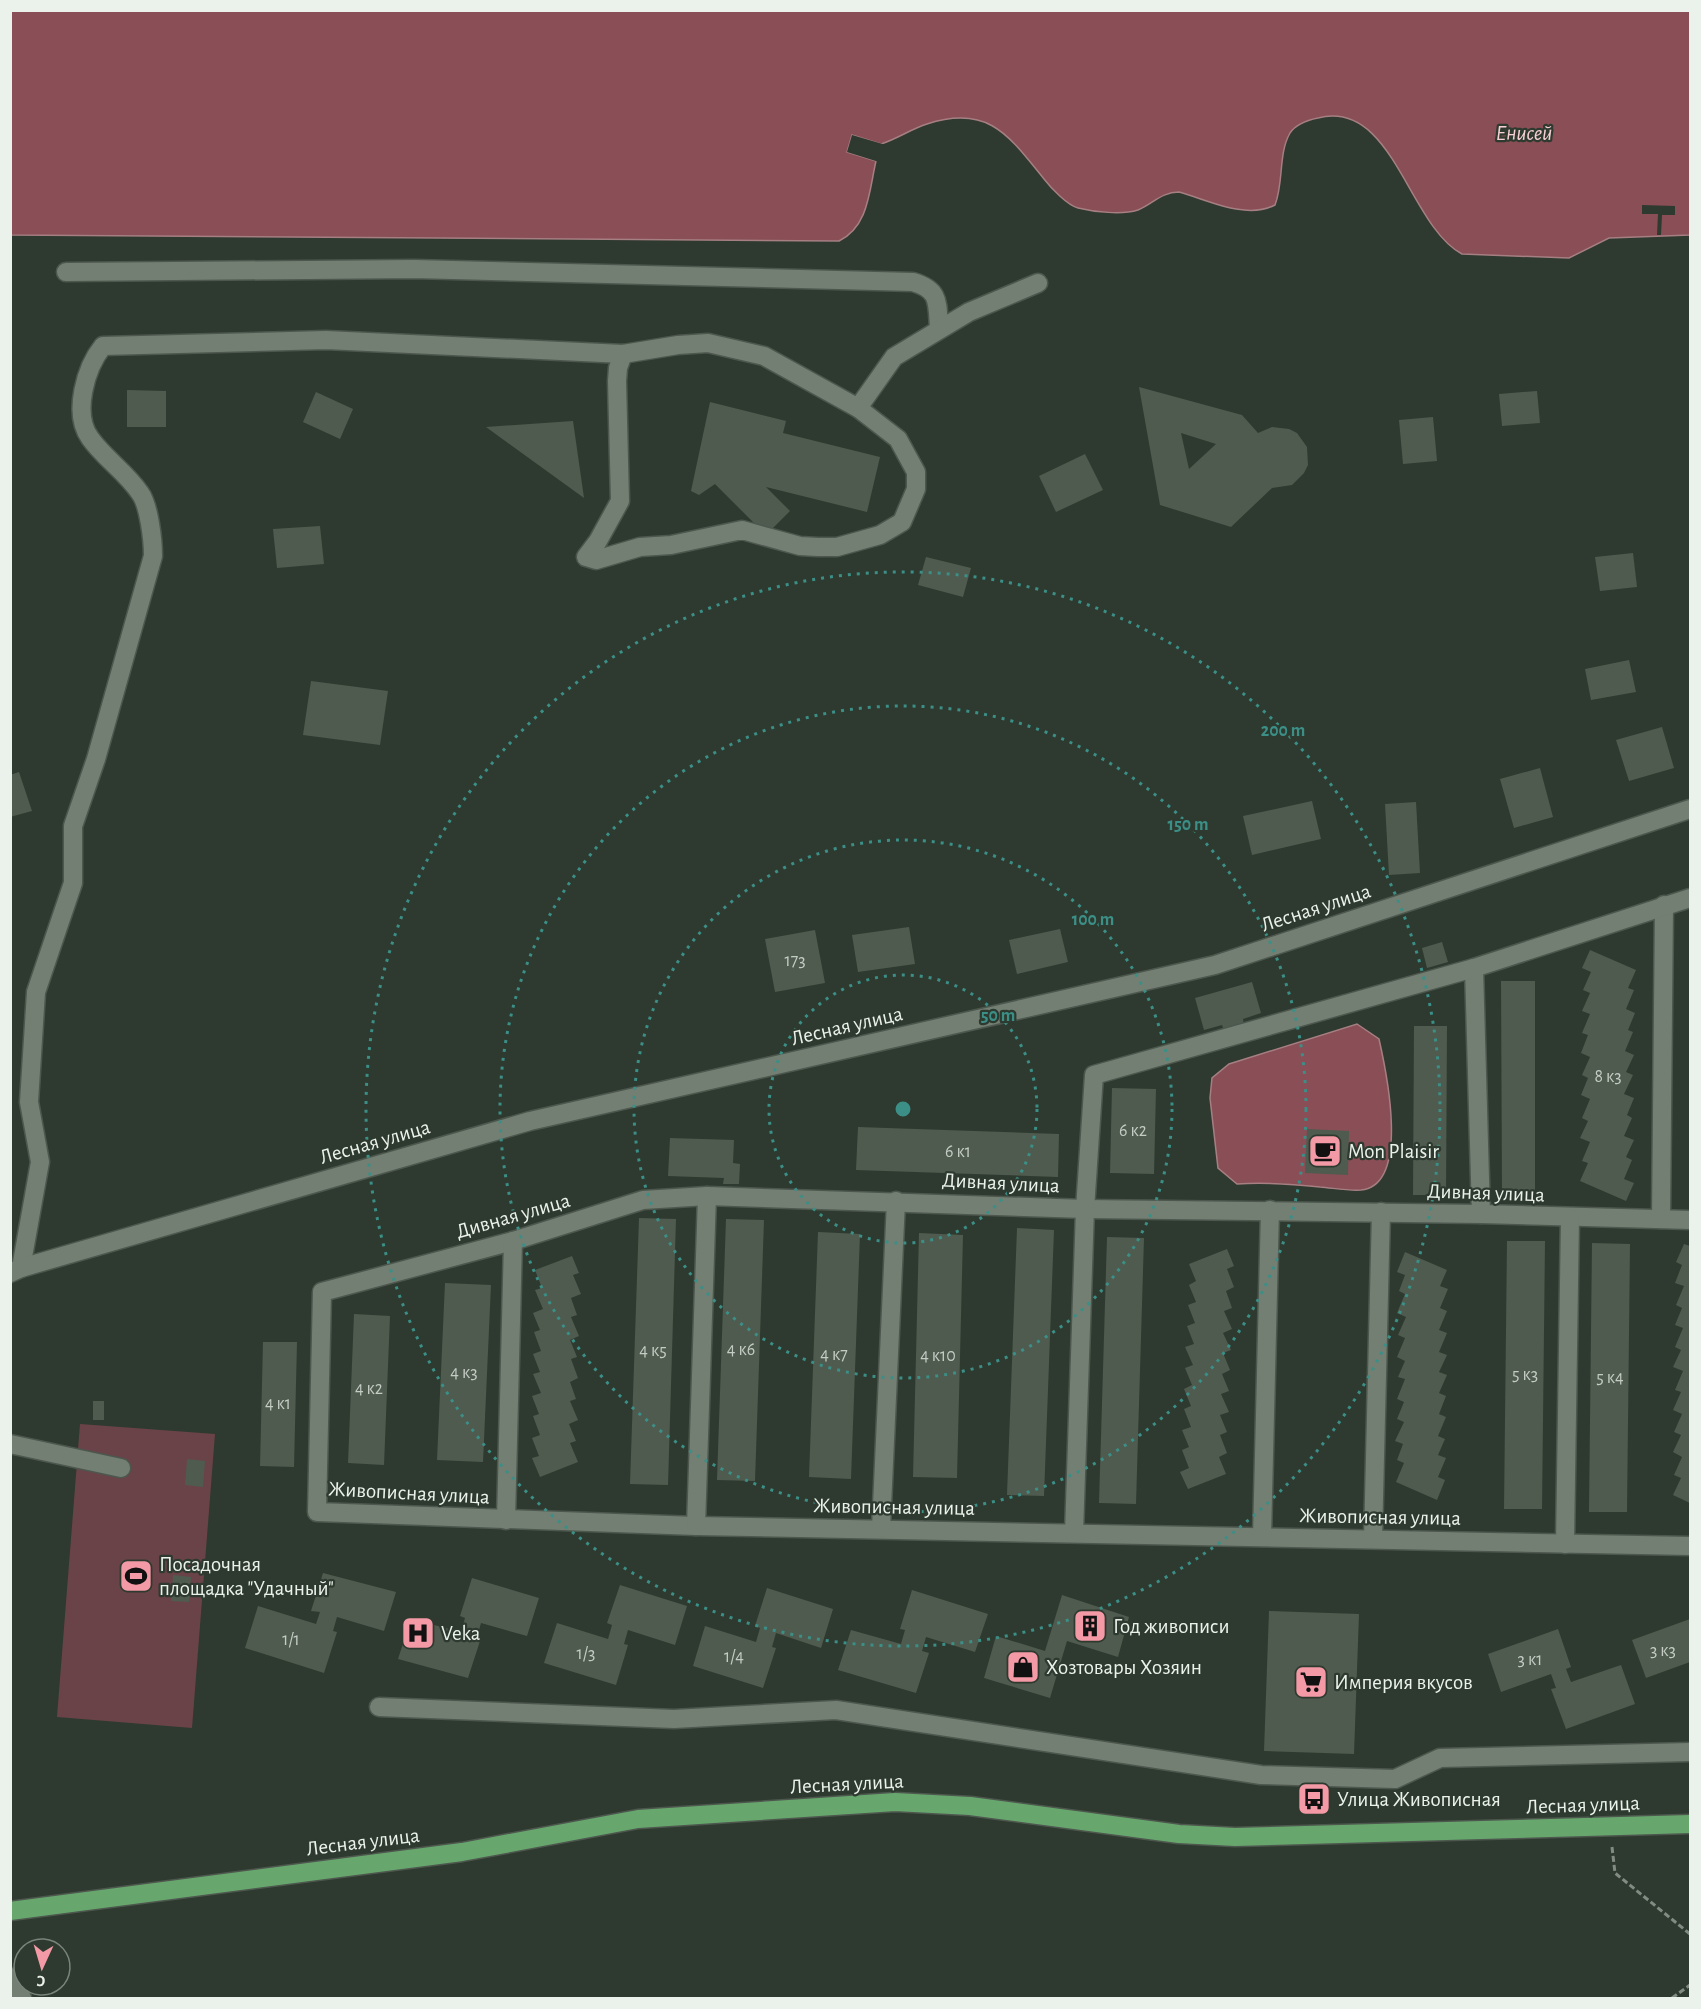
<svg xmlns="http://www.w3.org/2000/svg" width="1701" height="2009" viewBox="0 0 1701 2009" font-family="'Alegreya Sans',sans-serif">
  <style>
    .green { fill: #694348 }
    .water { fill: #894e56; stroke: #a67f83; stroke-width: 1.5 }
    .pier { fill: #2e3a2f }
    .building { fill: #4f5b4f; fill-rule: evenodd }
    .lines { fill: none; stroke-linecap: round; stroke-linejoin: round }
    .minor-casing { stroke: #4d574e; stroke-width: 21 }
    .major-casing { stroke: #4d574e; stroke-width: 21 }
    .path { stroke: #828b82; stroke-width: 3; stroke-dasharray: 6 3; stroke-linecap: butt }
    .minor { stroke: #727f72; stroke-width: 18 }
    .major { stroke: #67a76d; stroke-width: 18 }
    .ring { fill: none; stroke: #3b8f87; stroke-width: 3; stroke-dasharray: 3 6 }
    .labels { text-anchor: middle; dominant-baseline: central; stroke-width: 4.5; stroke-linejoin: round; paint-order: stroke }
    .number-label { font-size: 18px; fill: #c4ccc4 }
    .street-label { font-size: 21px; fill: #ebf2eb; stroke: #2e3a2f }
    .poi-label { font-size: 21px; fill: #ebf2eb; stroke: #2e3a2f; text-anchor: start }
    .water-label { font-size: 22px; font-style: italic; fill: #f7d0d4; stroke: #2e3a2f }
    .centre { fill: #3b8f87; stroke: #2e3a2f; stroke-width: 3 }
    .ring-label { font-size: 18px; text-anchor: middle; font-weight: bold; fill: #3b8f87; stroke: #2e3a2f; stroke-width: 4.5; stroke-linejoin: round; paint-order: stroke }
  </style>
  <rect width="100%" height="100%" fill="#2e3a2f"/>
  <path class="green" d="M80,1424l135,10 -23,294 -135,-11z"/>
  <g class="water">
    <path d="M11,11h1679v224l-81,3 -40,20 -107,-4c-54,-29 -69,-155 -144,-136 -10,2 -22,6 -28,15 -12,21 -6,49 -15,72 -29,15 -67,-5 -96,-13 -18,0 -26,12 -41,18 -16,5 -44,2 -60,-2 -11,-3 -27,-20 -34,-29 -35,-43 -55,-75 -117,-55 -16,5 -30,15 -46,20l-29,-9 -5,17 29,9c-7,30 -7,65 -37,80l-828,-6z"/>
    <path d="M1357,1024l22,15c7,31 32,146 -18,151 -13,1 -28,-2 -41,-3 -28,-3 -54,-5 -83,-3l-19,-16 -8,-70 2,-20 17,-14z"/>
  </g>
  <g class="pier">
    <path d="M852,135l34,10 -5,2 -27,-8 -4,11 27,8 2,4 -32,-10z"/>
    <path d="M1642,205l33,1v9h-13l-1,20h-4l1,-21h-16z"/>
  </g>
  <g class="building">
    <path d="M1139,387l103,28 16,18 14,-6 17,2 8,4 10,14 1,18 -4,8 -12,12 -20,3 -41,39 -71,-22zM1181,433l35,11 -27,25z"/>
    <path d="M127,390l39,1v36h-39z"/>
    <path d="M1537,391l3,32 -38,3 -3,-32z"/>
    <path d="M316,392l37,17 -13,30 -37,-17z"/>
    <path d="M710,402l76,19 -3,12 97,24 -13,55 -101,-25 24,24 -24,24 -51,-51 -16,11 -8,-4z"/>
    <path d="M1433,417l4,44 -34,3 -4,-44z"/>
    <path d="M573,421l11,77 -98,-71z"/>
    <path d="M1085,454l18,36 -47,22 -17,-36z"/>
    <path d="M320,526l4,38 -47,4 -4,-39z"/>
    <path d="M1633,553l4,34 -37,4 -5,-34z"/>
    <path d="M926,557l45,11 -8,29 -45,-12z"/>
    <path d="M1629,660l7,32 -45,8 -6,-31z"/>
    <path d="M311,681l77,10 -8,54 -77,-10z"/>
    <path d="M1662,727l12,41 -45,13 -13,-41z"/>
    <path d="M1540,768l13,49 -39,11 -14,-49z"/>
    <path d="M19,772l13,39 -22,6v-42z"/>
    <path d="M1312,801l9,38 -69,16 -9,-39z"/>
    <path d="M1416,802l4,71 -31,2 -4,-71z"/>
    <path d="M909,927l6,37 -57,8 -6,-37z"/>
    <path d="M1060,929l8,33 -51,12 -8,-34z"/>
    <path d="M815,930l10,53 -50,9 -10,-53z"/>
    <path d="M1442,942l6,20 -21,6 -5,-20z"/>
    <path d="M1590,950l46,20 -8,18 6,2 -8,19 9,4 -7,17 5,2 -8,19 9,4 -8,17 7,3 -9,19 10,4 -7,17 5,3 -8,18 10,4 -8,17 6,3 -8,19 10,4 -8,18 -46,-20 8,-18 -6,-2 8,-19 -10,-4 8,-17 -6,-3 8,-19 -9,-4 7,-17 -6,-3 8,-18 -9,-4 7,-18 -6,-2 8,-19 -8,-3 8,-18 -7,-3 8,-18 -9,-4z"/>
    <path d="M1501,981h34v212h-33z"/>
    <path d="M1252,982l9,31 -18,6 1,6 -20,6 -2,-6 -18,5 -9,-32z"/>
    <path d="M1414,1026h33l-1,169h-33z"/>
    <path d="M1112,1088l44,1 -2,85 -44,-1z"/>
    <path d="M858,1127l201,7 -1,43 -202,-7z"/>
    <path d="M1307,1129l42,2 -1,44 -43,-2z"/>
    <path d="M670,1138l64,2 -1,23 7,1 -1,20h-16l1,-6 -56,-2z"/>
    <path d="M639,1218l37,1 -8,266 -38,-1z"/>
    <path d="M726,1219l38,1 -9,261 -38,-1z"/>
    <path d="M1017,1228l37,2 -10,266 -37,-1z"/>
    <path d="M818,1232l42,2 -9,245 -42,-2z"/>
    <path d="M919,1233l44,2 -6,243 -44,-1z"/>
    <path d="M1107,1237l37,1 -8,266 -37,-1z"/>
    <path d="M1507,1241h38l-3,268h-38z"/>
    <path d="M1592,1243l38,1 -3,268h-38z"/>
    <path d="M1684,1244l6,2v257l-17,-8 8,-17 -7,-3 8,-18 -9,-5 8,-17 -7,-3 8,-18 -9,-4 8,-18 -6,-2 8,-19 -10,-4 8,-17 -6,-3 8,-19 -8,-3 7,-17 -6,-3 8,-19 -9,-3 7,-18 -6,-3z"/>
    <path d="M1227,1249l7,17 -7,3 7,18 -8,4 6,17 -8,3 8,18 -9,4 8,17 -8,3 7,17 -8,4 7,17 -8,3 8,18 -9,3 7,17 -7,3 7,18 -8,4 7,17 -38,15 -8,-17 9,-4 -7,-18 7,-3 -7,-17 9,-3 -7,-18 7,-3 -7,-17 8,-4 -7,-17 8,-3 -8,-18 9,-3 -7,-18 8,-3 -7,-18 8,-3 -7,-17 7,-4 -7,-17z"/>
    <path d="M1405,1252l42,18 -7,16 8,3 -8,19 7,3 -8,19 8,3 -8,19 8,3 -8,17 8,3 -8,18 7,3 -7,18 7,3 -8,19 7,3 -7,16 8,3 -8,19 7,3 -8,20 -41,-18 8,-19 -7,-3 6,-16 -8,-3 9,-19 -7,-3 7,-17 -7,-3 8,-20 -7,-2 7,-16 -8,-4 8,-19 -7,-3 8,-18 -9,-4 8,-19 -6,-3 6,-16 -8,-3z"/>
    <path d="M572,1256l7,17 -6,2 8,19 -10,4 6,17 -6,2 8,19 -9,4 7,17 -6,2 7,19 -8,4 6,17 -6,2 8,19 -9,4 7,17 -6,2 8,19 -38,15 -8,-19 7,-2 -7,-18 8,-3 -7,-19 6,-2 -7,-18 9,-3 -8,-19 7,-2 -7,-18 8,-3 -7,-19 6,-2 -7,-17 10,-4 -8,-19 7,-2 -7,-18z"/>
    <path d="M445,1283l46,2 -8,177 -46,-2z"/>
    <path d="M354,1314l36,2 -6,149 -36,-2z"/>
    <path d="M263,1342h34l-3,125 -34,-1z"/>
    <rect x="93" y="1401" width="11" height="19"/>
    <path d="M187,1459l18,2 -2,26 -18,-2z"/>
    <path d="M323,1573l73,19 -12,39 -47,-14 -4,14 4,1 -13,41 -79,-25 13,-42 58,18 4,-12 -9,-1z"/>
    <path d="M173,1575l18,2 -2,25 -18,-1z"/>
    <path d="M472,1578l67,20 -12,38 -46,-13 -4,14 4,1 -13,40 -70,-19 13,-40 50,13 4,-14 -5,-2z"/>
    <path d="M620,1585l67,21 -12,39 -47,-15 -4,14 4,1 -12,40 -72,-22 13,-40 51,16 4,-14 -5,-2z"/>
    <path d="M767,1588l66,21 -12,39 -45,-15 -4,14 4,1 -13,40 -70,-22 12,-40 51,16 4,-14 -5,-2z"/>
    <path d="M912,1590l76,24 -13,38 -49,-15 -4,14 7,2 -13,40 -78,-23 13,-40 50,14 4,-14 -5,-1z"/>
    <path d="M1062,1595l67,22 -11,40 -51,-16 -17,57 -66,-20 12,-42 49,15z"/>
    <path d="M1269,1611l90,3 -5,140 -90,-3z"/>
    <path d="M1690,1619v43l-44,16 -14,-38z"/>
    <path d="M1558,1629l13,38 -5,2 5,13 50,-17 14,39 -69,25 -15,-40 5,-1 -5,-14 -50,18 -13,-38z"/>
  </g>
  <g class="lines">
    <g class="minor-casing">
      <g id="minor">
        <path d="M66,272l348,-3 499,13c27,8 24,20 26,46"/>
        <path d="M623,354l-5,14 -1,13 3,120 -22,40 -12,16 10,3 44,-13 31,-2 71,-15 58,16 18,1h19l43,-12 22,-13 14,-33v-17l-18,-33 -40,-31 36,-51 75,-45 69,-29"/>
        <path d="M1474,968l7,246"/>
        <path d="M1661,1219l3,-314"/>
        <path d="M1690,1220l-209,-6 -396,-5 -378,-13 -64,4 -130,41 -191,51 -5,220 379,14 994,20"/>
        <path d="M21,1268l19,-106 -11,-60 7,-110 37,-109v-57l23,-67 57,-203c0,-16 -4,-51 -13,-63 -14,-21 -36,-35 -50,-55 -18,-25 -4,-71 13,-92l223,-6 297,14 55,-9 30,-2 56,13 94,52"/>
        <path d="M10,1273l11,-5 509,-147 685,-156 475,-156"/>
        <path d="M10,1444l111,24"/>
        <path d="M506,1520l7,-279"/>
        <path d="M696,1526l11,-330"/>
        <path d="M881,1528l15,-327"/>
        <path d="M1074,1533l11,-324 9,-134 380,-107 216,-70"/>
        <path d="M1262,1537l8,-327"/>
        <path d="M1373,1539l8,-327"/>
        <path d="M1565,1544l5,-326"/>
        <path d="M379,1707l295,12 162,-9 425,65 134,4 45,-21 250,-6"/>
        <path d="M10,1977l12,21"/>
      </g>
    </g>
    <g class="major-casing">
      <path id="major" d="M10,1911l452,-59 176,-33 257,-17 75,4 209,28 56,3 455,-13"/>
    </g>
    <g class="path">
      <path d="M1612,1847l3,26 75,61"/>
      <path d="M1672,1998l18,-13"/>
    </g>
    <use href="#minor" class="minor"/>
    <use href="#major" class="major"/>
  </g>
  <g class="ring">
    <circle cx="903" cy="1109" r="134"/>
    <circle cx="903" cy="1109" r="269"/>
    <circle cx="903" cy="1109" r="403"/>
    <circle cx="903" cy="1109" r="537"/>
  </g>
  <defs>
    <g id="cafe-square" transform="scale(1.725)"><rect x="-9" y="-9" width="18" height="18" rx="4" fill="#f49aa6" stroke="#2e3a2f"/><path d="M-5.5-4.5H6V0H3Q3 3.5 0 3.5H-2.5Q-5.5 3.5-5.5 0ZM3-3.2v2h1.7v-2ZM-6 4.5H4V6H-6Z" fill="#111"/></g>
    <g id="stadium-square" transform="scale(1.725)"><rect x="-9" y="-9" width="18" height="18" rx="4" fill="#f49aa6" stroke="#2e3a2f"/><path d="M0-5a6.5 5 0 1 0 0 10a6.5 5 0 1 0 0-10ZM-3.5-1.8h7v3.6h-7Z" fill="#111"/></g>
    <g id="building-square" transform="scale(1.725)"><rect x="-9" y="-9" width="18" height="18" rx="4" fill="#f49aa6" stroke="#2e3a2f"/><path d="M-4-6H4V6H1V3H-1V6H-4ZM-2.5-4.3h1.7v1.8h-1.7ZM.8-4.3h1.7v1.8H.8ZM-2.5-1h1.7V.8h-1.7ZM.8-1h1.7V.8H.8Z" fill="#111"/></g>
    <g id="hospital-square" transform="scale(1.725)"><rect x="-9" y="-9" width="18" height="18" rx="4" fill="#f49aa6" stroke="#2e3a2f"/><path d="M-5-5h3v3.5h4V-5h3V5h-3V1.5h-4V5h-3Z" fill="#111"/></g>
    <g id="shop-square" transform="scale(1.725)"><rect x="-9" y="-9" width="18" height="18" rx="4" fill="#f49aa6" stroke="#2e3a2f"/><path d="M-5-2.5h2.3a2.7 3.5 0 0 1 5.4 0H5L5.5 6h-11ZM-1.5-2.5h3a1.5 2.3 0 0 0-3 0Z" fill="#111"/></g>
    <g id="supermarket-square" transform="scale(1.725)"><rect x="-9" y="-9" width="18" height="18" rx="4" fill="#f49aa6" stroke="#2e3a2f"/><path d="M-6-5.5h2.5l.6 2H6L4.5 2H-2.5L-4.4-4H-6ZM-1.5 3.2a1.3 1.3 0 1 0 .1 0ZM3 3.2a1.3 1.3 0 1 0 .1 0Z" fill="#111"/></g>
    <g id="bus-square" transform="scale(1.725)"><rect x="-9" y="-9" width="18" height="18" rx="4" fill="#f49aa6" stroke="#2e3a2f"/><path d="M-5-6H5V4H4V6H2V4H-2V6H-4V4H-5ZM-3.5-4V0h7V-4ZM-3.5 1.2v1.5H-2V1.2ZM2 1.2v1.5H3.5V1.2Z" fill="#111"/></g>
  </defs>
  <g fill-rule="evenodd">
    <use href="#cafe-square" x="1325" y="1151"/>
    <use href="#stadium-square" x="136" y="1576"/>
    <use href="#building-square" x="1090" y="1626"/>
    <use href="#hospital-square" x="418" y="1633"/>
    <use href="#shop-square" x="1023" y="1667"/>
    <use href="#supermarket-square" x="1311" y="1682"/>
    <use href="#bus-square" x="1314" y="1799"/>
  </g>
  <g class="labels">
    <g class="number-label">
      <text x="795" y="961">173</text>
      <text x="1608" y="1077">8 к3</text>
      <text x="1133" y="1131">6 к2</text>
      <text x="958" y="1152">6 к1</text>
      <text x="741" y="1350">4 к6</text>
      <text x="653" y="1351">4 к5</text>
      <text x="834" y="1355">4 к7</text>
      <text x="938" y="1356">4 к10</text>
      <text x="464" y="1373">4 к3</text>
      <text x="1525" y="1375">5 к3</text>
      <text x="1610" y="1378">5 к4</text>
      <text x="369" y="1389">4 к2</text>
      <text x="278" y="1404">4 к1</text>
      <text x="291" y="1640">1/1</text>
      <text x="1663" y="1651">3 к3</text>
      <text x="586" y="1654">1/3</text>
      <text x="734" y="1657">1/4</text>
      <text x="1530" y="1660">3 к1</text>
    </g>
    <g class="street-label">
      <text transform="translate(1316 908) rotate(-18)">Лесная улица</text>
      <text transform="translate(847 1026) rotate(-13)">Лесная улица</text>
      <text transform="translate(375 1142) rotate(-16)">Лесная улица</text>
      <text transform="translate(1001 1183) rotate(3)">Дивная улица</text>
      <text transform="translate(1486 1193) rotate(2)">Дивная улица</text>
      <text transform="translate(513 1216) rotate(-16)">Дивная улица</text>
      <text transform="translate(409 1493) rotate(3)">Живописная улица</text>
      <text transform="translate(894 1507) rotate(1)">Живописная улица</text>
      <text transform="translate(1380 1517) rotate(1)">Живописная улица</text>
      <text transform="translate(847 1784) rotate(-3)">Лесная улица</text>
      <text transform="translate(1583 1805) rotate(-2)">Лесная улица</text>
      <text transform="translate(363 1842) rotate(-7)">Лесная улица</text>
    </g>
    <g class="poi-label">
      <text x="1348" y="1151">Mon Plaisir</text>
      <text x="159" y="1564">Посадочная<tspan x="159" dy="24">площадка "Удачный"</tspan></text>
      <text x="1113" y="1626">Год живописи</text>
      <text x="441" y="1633">Veka</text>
      <text x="1046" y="1667">Хозтовары Хозяин</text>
      <text x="1334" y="1682">Империя вкусов</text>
      <text x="1337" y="1799">Улица Живописная</text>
    </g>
    <g class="water-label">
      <text x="1524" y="133">Енисей</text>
    </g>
  </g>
  <circle cx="903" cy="1109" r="9" class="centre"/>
  <g class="ring-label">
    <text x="1283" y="736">200 m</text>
    <text x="1188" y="830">150 m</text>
    <text x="1093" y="925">100 m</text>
    <text x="998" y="1021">50 m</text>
  </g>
  <rect width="1701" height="2009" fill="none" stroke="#ebf2eb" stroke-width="24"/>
  <g transform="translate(42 1967) rotate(184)"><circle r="28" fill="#2e3a2f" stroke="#7a847a" stroke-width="1.5"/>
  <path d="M0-4.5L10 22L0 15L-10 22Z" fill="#f49aa6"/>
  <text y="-9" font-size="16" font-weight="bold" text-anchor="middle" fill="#ebf2eb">С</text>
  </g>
</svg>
